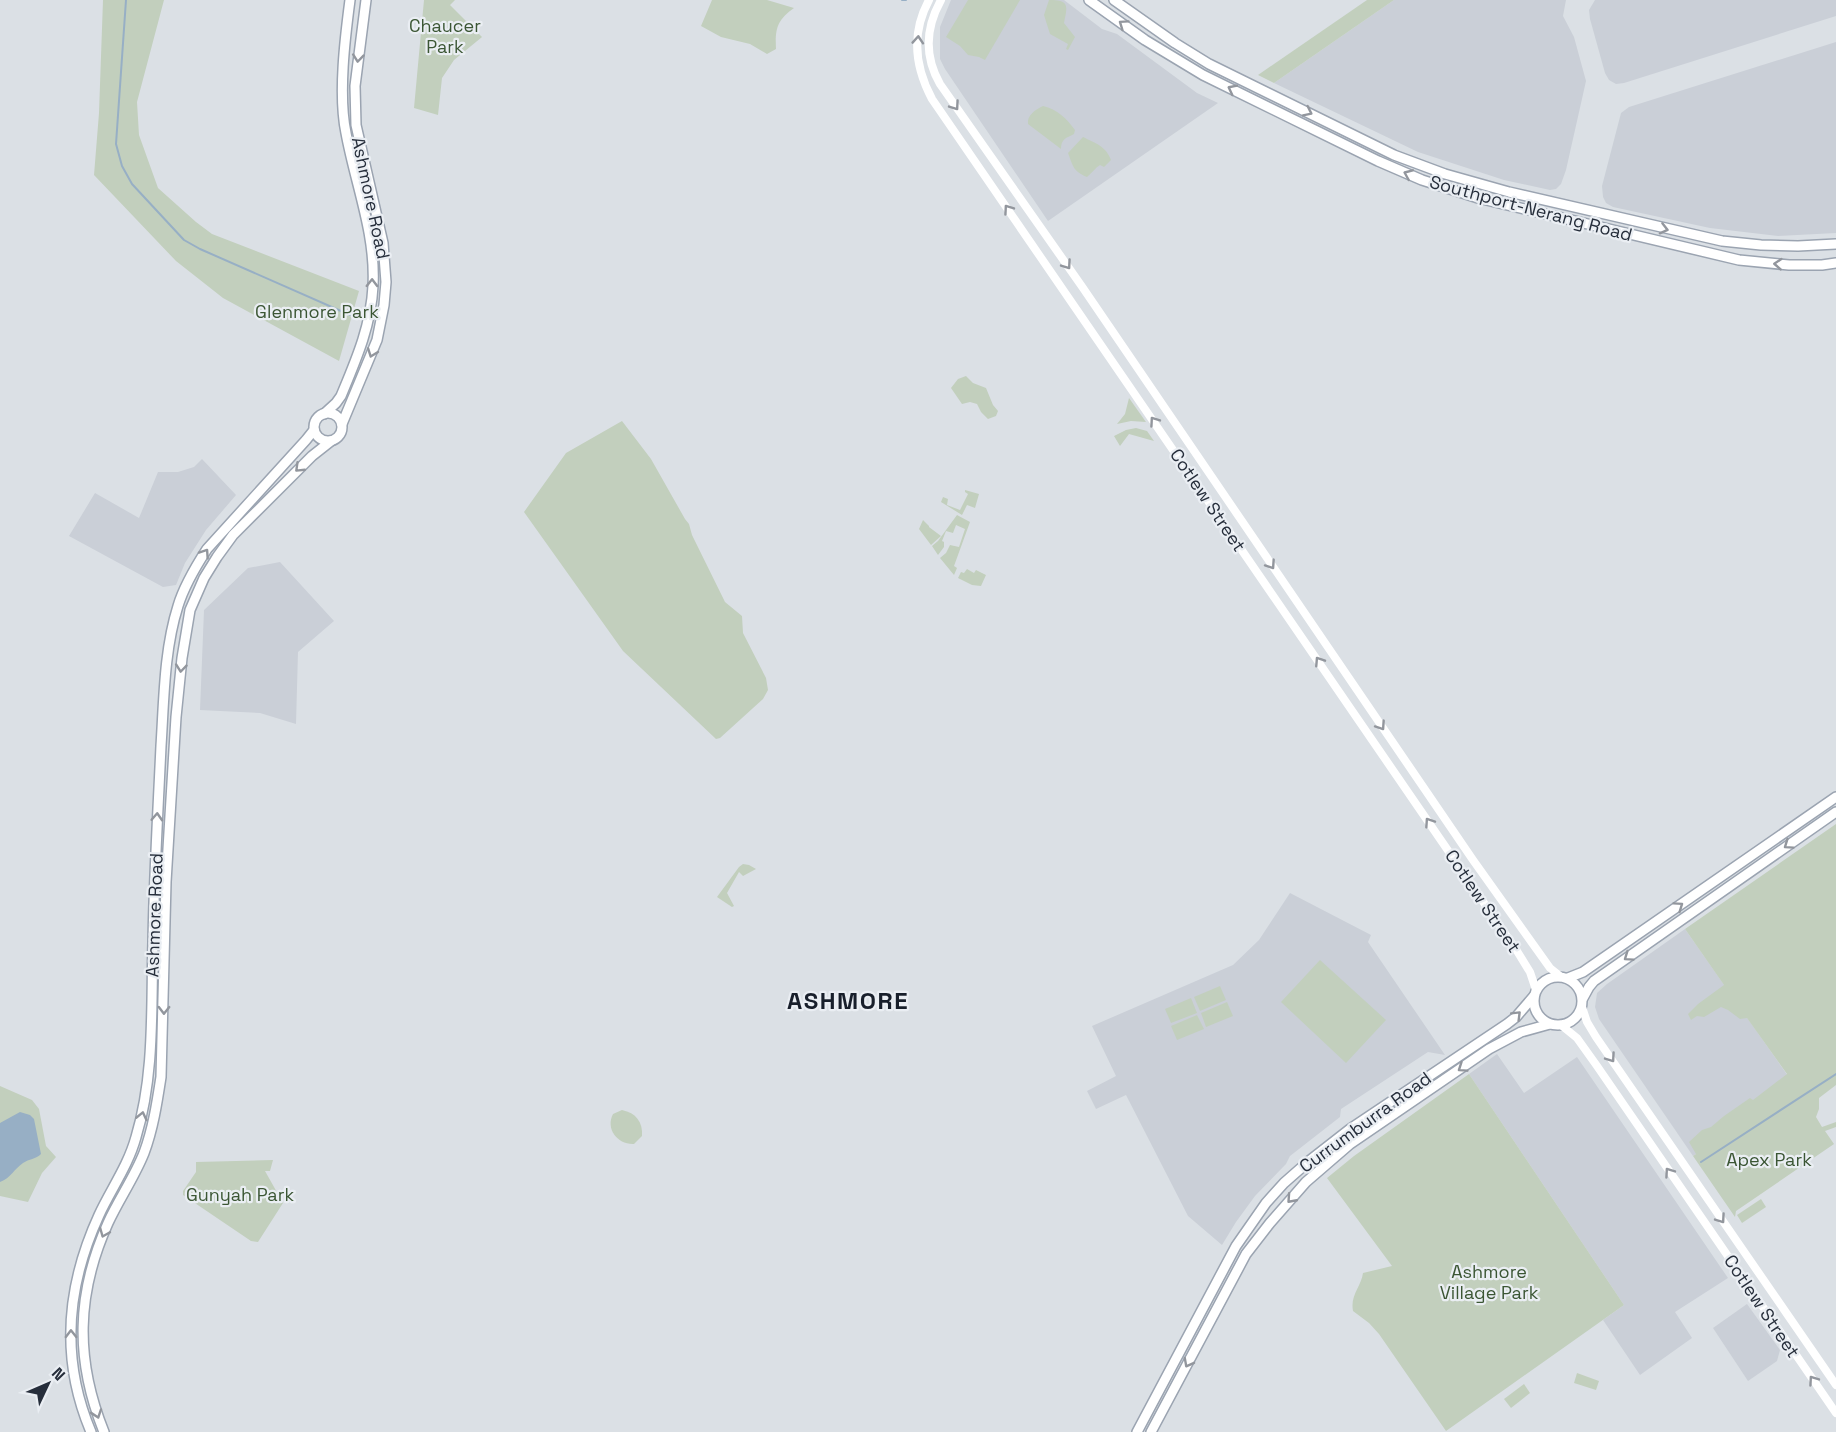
<svg xmlns="http://www.w3.org/2000/svg" width="1836" height="1432" viewBox="0 0 1836 1432" font-family="'Space Grotesk',sans-serif">
  <style>
    .built { fill: #cacfd7 }
    .green { fill: #c2cfbd }
    .water { fill: #97afc5 }
    .lines { fill: none; stroke-linecap: round; stroke-linejoin: round }
    .stream { stroke: #97afc5; stroke-width: 2 }
    .primary-casing { stroke: #9ba4b1; stroke-width: 12 }
    .secondary { stroke: #fff; stroke-width: 8 }
    .primary { stroke: #fff; stroke-width: 9 }
    .oneway { stroke: #92969d }
    .labels { text-anchor: middle; dominant-baseline: central; stroke-width: 4.5; stroke-linejoin: round; paint-order: stroke }
    .park-label { font-size: 18px; fill: #3b5634; stroke: #eaeef3 }
    .street-label { font-size: 18px; fill: #262e3b; stroke: #eaeef3 }
    .district-label { font-size: 24px; font-weight: bold; letter-spacing: 1.5px; fill: #181f2b; stroke: #eaeef3 }
  </style>
  <rect width="100%" height="100%" fill="#dbe0e5"/>
  <g class="built">
    <path d="M951,0h113l38,29 15,5 80,59 21,10 -170,118 -103,-152 -5,-10v-32z"/>
    <path d="M1394,0h172l-3,16 11,21 12,44 -20,89 -5,14 -5,5 -6,1 -46,-10 -86,-28 -144,-69z"/>
    <path d="M1595,0h241v16l-212,67 -8,1 -7,-4 -4,-7 -15,-54 -1,-9z"/>
    <path d="M1836,42v191l-58,3 -68,-8 -97,-21 -7,-4 -3,-6 -1,-11 19,-73 8,-6z"/>
    <path d="M202,459l34,36 -30,35 -21,33 -9,22 -13,2 -94,-51 26,-43 44,25 19,-46h20l16,-5z"/>
    <path d="M280,562l54,59 -36,31 -2,72 -36,-11 -60,-3 4,-100 44,-42z"/>
    <path d="M1290,893l81,42 -3,7 77,113 -17,-3 -87,57 -1,8 -50,39 -4,8 -31,32 -19,26 -14,23 -34,-29 -62,-121 -30,14 -9,-18 29,-15 -24,-50 141,-61 26,-25z"/>
    <path d="M1685,929l110,157 -102,70 -94,-137 -4,-12 2,-14 10,-9z"/>
    <path d="M1497,1054l27,39 53,-36 151,221 -53,34 17,26 -52,37 -37,-55 21,-15 -155,-231z"/>
    <path d="M1747,1304l33,46 -3,11 -29,20 -35,-53z"/>
  </g>
  <g class="green">
    <path d="M103,0h61l-27,102 2,33 19,53 38,34 16,12 147,57 -20,70 -116,-63 -47,-37 -82,-86 5,-62z"/>
    <path d="M424,0h31l-5,5 32,32 -28,23 -12,18 -4,37 -24,-7z"/>
    <path d="M712,0h55l27,8c-17,12 -19,21 -18,41l-9,5 -17,-10 -29,-7 -20,-11z"/>
    <path d="M968,0h52l-35,60 -6,-3 -11,-2 -8,-9 -14,-9z"/>
    <path d="M1049,0c20,0 19,5 15,23l11,14 -7,13 -2,-1 2,-5 -18,-10 -6,-19z"/>
    <path d="M1367,0h27l-120,83 -16,-8z"/>
    <path d="M1043,106c14,3 24,13 32,24l-1,4c-8,4 -13,5 -13,15l-33,-25c-1,-9 7,-14 15,-18z"/>
    <path d="M1083,137c12,6 23,9 28,23l-7,7 -4,-2c-5,3 -8,8 -13,12 -14,-6 -14,-11 -19,-24z"/>
    <path d="M966,376l7,7 13,5 7,17 5,6 -2,5 -8,3 -7,-7 -4,-8 -7,-2 -8,2 -11,-16 7,-9z"/>
    <path d="M1129,398l17,24 -15,-1 -14,3 8,-10z"/>
    <path d="M622,421l29,38 34,60 4,5 3,11 33,67 17,14 1,17 23,45 2,12 -5,9 -43,39 -4,1 -93,-88 -99,-139 42,-59z"/>
    <path d="M1136,428l11,3 7,10 -25,-7 -9,12 -6,-10 12,-6z"/>
    <path d="M965,490l14,4 -4,14 -8,-3 -5,10 -21,-13 2,-5 5,2 -1,6 13,5 8,-16 -3,-2z"/>
    <path d="M957,515l13,7 -16,44 3,2 -3,7 -14,-17 6,-5 4,-8 9,2 6,-18 -9,-4 -3,8 -7,-2 -4,10 2,1v5l-6,8 -6,-9 6,-5z"/>
    <path d="M923,520l6,6v1l12,9 -10,9 -12,-16z"/>
    <path d="M967,569l7,4 2,-3 10,5 -5,11 -9,-1 -14,-7 3,-6 3,1z"/>
    <path d="M1836,824v261l-17,13v11l-3,8 6,10 14,-5v5l-11,4 9,13 -98,67 -1,6 -42,-61 3,-2 -7,-12 13,-12 9,-3 13,-11 26,-18 3,2 34,-26 -40,-56 -7,1 -12,-9 -7,-3 -17,10 -7,-1 -6,4 -3,-6 10,-10 26,-19 -39,-56z"/>
    <path d="M743,864l6,1 7,4 -13,7 -4,-4 -12,21 7,13 -2,1 -15,-10 22,-30z"/>
    <path d="M1320,960l66,60 -40,43 -65,-61z"/>
    <path d="M1220,986l6,14 -26,11 -6,-14z"/>
    <path d="M1191,998l6,15 -26,10 -6,-14z"/>
    <path d="M1227,1002l6,14 -27,11 -5,-14z"/>
    <path d="M1197,1015l7,14 -27,11 -6,-14z"/>
    <path d="M1469,1074l155,231 -178,126 -67,-97 -10,-11 -16,-12c-3,-16 8,-24 10,-38l29,-7 -65,-88 27,-22z"/>
    <path d="M0,1086l32,14 7,9 7,37 10,11 -14,16 -14,29 -28,-6z"/>
    <path d="M622,1110c14,3 21,12 20,26l-8,8c-16,1 -29,-15 -21,-30z"/>
    <path d="M273,1160l-3,11h-5l18,32 -25,39 -7,-1 -68,-46v-4l13,-19v-10z"/>
    <path d="M1761,1199l5,8 -24,16 -5,-8z"/>
    <path d="M1577,1373l22,8 -3,9 -22,-7z"/>
    <path d="M1524,1384l6,9 -19,15 -7,-9z"/>
  </g>
  <path class="water" d="M20,1112l10,3 4,4 7,35c-5,5 -12,5 -18,9 -9,6 -12,15 -23,19v-59z"/>
  <g class="lines">
    <g class="stream">
      <path d="M126,0l-10,144 6,22 10,18 52,56 16,9 150,66"/>
      <path d="M902,0h4"/>
      <path d="M1701,1162l135,-88"/>
    </g>
    <g class="primary-casing">
      <g id="primary">
        <path d="M1089,0l56,40 58,35 175,86 44,19 56,18 261,62 50,5h33l14,-2"/>
        <path d="M1114,0l61,43 34,21 185,91 51,19 64,18 213,49 39,4 37,1 38,-2"/>
        <circle cx="328" cy="427" r="14"/>
        <path d="M324,414l12,-11 5,-7c15,-36 30,-70 32,-110 3,-52 -18,-103 -27,-153 -8,-38 -1,-95 4,-133"/>
        <path d="M342,424l35,-84 7,-35 2,-23 -3,-39 -27,-118 -1,-39 11,-86"/>
        <circle cx="1558" cy="1001" r="24"/>
        <path d="M1568,978l15,-6 13,-9 240,-166"/>
        <path d="M1583,998l6,-11 5,-6 242,-169"/>
        <path d="M91,1432c-31,-73 -25,-145 8,-217 12,-26 29,-49 37,-78 19,-63 15,-130 17,-195 1,-65 5,-130 8,-196 3,-46 3,-96 17,-140 6,-20 18,-40 29,-57l99,-109 8,-10"/>
        <path d="M104,1432c-29,-72 -28,-138 4,-209 11,-24 26,-45 36,-70 9,-24 13,-50 17,-76l5,-195 10,-165 6,-59 8,-48 14,-32 13,-21 16,-22 79,-79 19,-15"/>
        <path d="M1137,1432l99,-186 30,-43 18,-20 25,-22 41,-32 157,-105 9,-7 18,-21"/>
        <path d="M1151,1432l95,-178 24,-31 36,-41 44,-38 139,-95 32,-17 29,-8"/>
      </g>
    </g>
    <g class="secondary">
      <path d="M929,0c-18,33 -14,67 3,99l585,852 13,21 6,18"/>
      <path d="M941,0c-15,27 -17,56 -1,84l143,204 390,572 77,108 10,8"/>
      <path d="M1582,1007l5,15 9,15 240,348"/>
      <path d="M1561,1025l16,13 20,28 239,347"/>
    </g>
    <use href="#primary" class="primary"/>
  </g>
  <defs><path id="oneway-chevron" d="M-2-3.5L2.5 0L-2 3.5" fill="none" stroke-width="1.6" stroke-linecap="round" stroke-linejoin="round" transform="scale(1.5)"/></defs>
  <g class="oneway">
    <use href="#oneway-chevron" transform="translate(1123 24) rotate(-145)"/>
    <use href="#oneway-chevron" transform="translate(918 40) rotate(-86)"/>
    <use href="#oneway-chevron" transform="translate(358 58) rotate(96)"/>
    <use href="#oneway-chevron" transform="translate(1232 89) rotate(-153)"/>
    <use href="#oneway-chevron" transform="translate(955 106) rotate(55)"/>
    <use href="#oneway-chevron" transform="translate(1308 112) rotate(26)"/>
    <use href="#oneway-chevron" transform="translate(1408 174) rotate(-157)"/>
    <use href="#oneway-chevron" transform="translate(1008 209) rotate(-125)"/>
    <use href="#oneway-chevron" transform="translate(1664 229) rotate(14)"/>
    <use href="#oneway-chevron" transform="translate(1778 264) rotate(-176)"/>
    <use href="#oneway-chevron" transform="translate(1067 265) rotate(55)"/>
    <use href="#oneway-chevron" transform="translate(372 283) rotate(-89)"/>
    <use href="#oneway-chevron" transform="translate(372 353) rotate(110)"/>
    <use href="#oneway-chevron" transform="translate(1154 421) rotate(-125)"/>
    <use href="#oneway-chevron" transform="translate(299 468) rotate(136)"/>
    <use href="#oneway-chevron" transform="translate(205 553) rotate(-56)"/>
    <use href="#oneway-chevron" transform="translate(1271 565) rotate(56)"/>
    <use href="#oneway-chevron" transform="translate(1319 661) rotate(-123)"/>
    <use href="#oneway-chevron" transform="translate(181 668) rotate(96)"/>
    <use href="#oneway-chevron" transform="translate(1381 726) rotate(56)"/>
    <use href="#oneway-chevron" transform="translate(157 817) rotate(-87)"/>
    <use href="#oneway-chevron" transform="translate(1429 822) rotate(-124)"/>
    <use href="#oneway-chevron" transform="translate(1788 845) rotate(145)"/>
    <use href="#oneway-chevron" transform="translate(1679 906) rotate(-35)"/>
    <use href="#oneway-chevron" transform="translate(1628 957) rotate(145)"/>
    <use href="#oneway-chevron" transform="translate(164 1010) rotate(91)"/>
    <use href="#oneway-chevron" transform="translate(1517 1015) rotate(-45)"/>
    <use href="#oneway-chevron" transform="translate(1611 1058) rotate(55)"/>
    <use href="#oneway-chevron" transform="translate(1462 1068) rotate(146)"/>
    <use href="#oneway-chevron" transform="translate(142 1116) rotate(-77)"/>
    <use href="#oneway-chevron" transform="translate(1669 1172) rotate(-125)"/>
    <use href="#oneway-chevron" transform="translate(1291 1199) rotate(132)"/>
    <use href="#oneway-chevron" transform="translate(1721 1219) rotate(55)"/>
    <use href="#oneway-chevron" transform="translate(104 1233) rotate(112)"/>
    <use href="#oneway-chevron" transform="translate(71 1334) rotate(-91)"/>
    <use href="#oneway-chevron" transform="translate(1188 1363) rotate(118)"/>
    <use href="#oneway-chevron" transform="translate(1813 1380) rotate(-125)"/>
    <use href="#oneway-chevron" transform="translate(97 1414) rotate(71)"/>
  </g>
  <g class="labels">
    <g class="park-label">
      <text x="445" y="25">Chaucer<tspan x="445" dy="21">Park</tspan></text>
      <text x="317" y="311">Glenmore Park</text>
      <text x="1769" y="1159">Apex Park</text>
      <text x="240" y="1194">Gunyah Park</text>
      <text x="1489" y="1271">Ashmore<tspan x="1489" dy="21">Village Park</tspan></text>
    </g>
    <g class="street-label">
      <text transform="translate(371 198) rotate(78)">Ashmore Road</text>
      <text transform="translate(1531 208) rotate(15)">Southport-Nerang Road</text>
      <text transform="translate(1208 500) rotate(56)">Cotlew Street</text>
      <text transform="translate(1483 901) rotate(56)">Cotlew Street</text>
      <text transform="translate(154 915) rotate(-88)">Ashmore Road</text>
      <text transform="translate(1365 1122) rotate(-36)">Currumburra Road</text>
      <text transform="translate(1762 1306) rotate(56)">Cotlew Street</text>
    </g>
    <g class="district-label">
      <text x="848" y="1000">ASHMORE</text>
    </g>
  </g>
  <g transform="translate(48 1384) rotate(46)" stroke="#eaeef3" stroke-width="4.5" paint-order="stroke">
  <path d="M0-4.5L10 22L0 15L-10 22Z" fill="#262e3b"/>
  <text y="-9" font-size="16" font-weight="bold" text-anchor="middle" fill="#262e3b">N</text>
  </g>
</svg>
